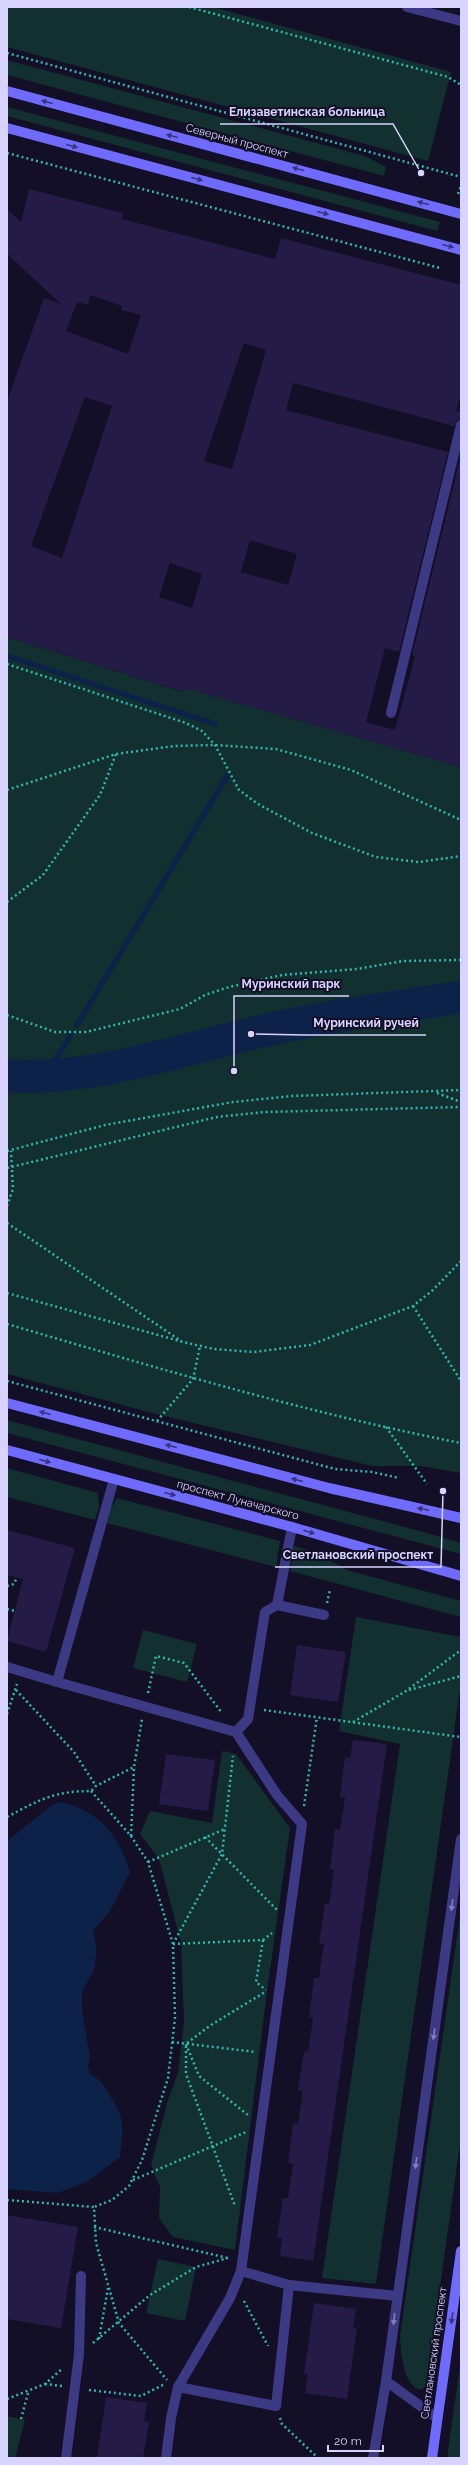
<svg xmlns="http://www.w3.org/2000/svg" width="468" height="2465" viewBox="0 0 468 2465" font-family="Raleway,sans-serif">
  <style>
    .green { fill: #12302f }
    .water { fill: #0c2248 }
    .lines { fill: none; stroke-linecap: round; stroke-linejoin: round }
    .stream { stroke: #0c2248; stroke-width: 5.5 }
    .river { stroke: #0c2248; stroke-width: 33 }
    .building { fill: #241b47; fill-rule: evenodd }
    .path { stroke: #2fb8b0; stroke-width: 2.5; stroke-dasharray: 2 3; stroke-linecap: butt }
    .service { stroke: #3d3a85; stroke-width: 10 }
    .minor { stroke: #3d3a85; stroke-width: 10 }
    .secondary { stroke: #6f6bff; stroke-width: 10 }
    .oneway { fill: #38347d }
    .oneway2 { fill: #837fbc }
    .labels { text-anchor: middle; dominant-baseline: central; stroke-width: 4; stroke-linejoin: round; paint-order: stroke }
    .street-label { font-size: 11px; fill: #d9d4ff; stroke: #130f26 }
    .leader { fill: none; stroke: #d9d4ff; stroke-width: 1.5 }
    .callout-dot { fill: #d9d4ff; stroke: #130f26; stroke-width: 1.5 }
    .callout-label { font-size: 12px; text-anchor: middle; font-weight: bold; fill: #d9d4ff; stroke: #130f26; stroke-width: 4; stroke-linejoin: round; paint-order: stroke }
  </style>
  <rect width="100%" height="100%" fill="#130f26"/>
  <g class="green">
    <path d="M7,7h206l238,65 -23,89 -421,-114z"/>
    <path d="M7,60l358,96 21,11 -2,9 -377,-101z"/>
    <path d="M7,107l433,115 -3,9 -430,-115z"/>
    <path d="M7,637l176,55 3,-4 275,79v706l-40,-7h-49l-216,-52 -149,-40z"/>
    <path d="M7,1420l420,113 34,10v11l-454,-121z"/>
    <path d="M7,1468l91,25 1,13 -4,14 -88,-23z"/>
    <path d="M117,1498l163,43 -4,26 -169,-44 4,-15z"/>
    <path d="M294,1546l22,6 31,18 114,31v16l-171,-46z"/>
    <path d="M356,1617l105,20v45l-85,602 -54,-6 78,-534 -61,-13z"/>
    <path d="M143,1630l54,14 -10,38 -54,-14z"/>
    <path d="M222,1751l14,3 54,74 -23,163 -32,259 -62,-13 -14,-19 1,-31 -9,-22 17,-65 10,-27 6,-51 -3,-79 -22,-84 -19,-25 10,-23 62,12z"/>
    <path d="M461,1909v228l-35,249 -6,4c-18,-7 -19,-38 -20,-54z"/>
    <path d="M158,2259l38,8 -11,54 -39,-8z"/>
    <path d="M461,2359v99h-14z"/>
    <path d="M7,2416l18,4 -10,38h-8z"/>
  </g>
  <path class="water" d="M61,1802c38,9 58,33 69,70l-20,39 -17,20 4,21 -3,13 2,1 -14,26v19l5,29 3,17 -2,8 2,9c10,5 13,10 19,20 17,26 14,33 11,63l-32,24 -30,12 -51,-4v-348l45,-36z"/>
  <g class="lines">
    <g class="stream">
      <path d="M7,656l208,68"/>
      <path d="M77,1025l150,-249"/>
      <path d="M44,1078l26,-42"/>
    </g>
    <path class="river" d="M7,1076c88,4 162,-23 246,-43 69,-16 138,-25 208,-36"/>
  </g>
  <g class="building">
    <path d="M29,189l94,24 -1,6 153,40 6,-21 180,47v108l-5,18 5,1v7l-4,1 -3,6 -161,-43 -7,27 162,42 -49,200 -14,-4 -19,74 29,8 20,-74 -3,-1 49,-200v312l-275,-79 -2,4 -177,-55v-236l37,-103 17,6 -54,-50v-45l14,13zM90,295l32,11 -1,4 20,5 -13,39 -62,-23 11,-29 11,3zM244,343l22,7 -34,119 -28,-8zM85,397l27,9 -50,152 -31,-12zM250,540l47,14 -9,31 -47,-13zM170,563l32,11 -10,34 -33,-11z"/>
    <path d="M7,1530l68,18 -29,104 -39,-11 16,-62 -16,-4z"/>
    <path d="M297,1645l49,7 -8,50 -48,-7z"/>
    <path d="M353,1740l34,4 -74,517 -33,-5 2,-18 -5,-1 6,-39h5l5,-34 -5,-1 5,-39h5l5,-33 -5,-1 6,-39 4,1 5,-34 -4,-1 5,-39h5l2,-17 3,-17 -5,-1 6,-39h4l5,-34 -4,-1 5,-40 5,1 5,-33h-5l5,-40 5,1z"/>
    <path d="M166,1754l49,6 -7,51 -49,-7z"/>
    <path d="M7,2215l71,12 -17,101 -54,-9z"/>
    <path d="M314,2303l42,6 -3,19h4l-10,71 -42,-6 3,-19h-4z"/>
    <path d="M106,2397l41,6 -3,18 5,1 -6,36h-46z"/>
  </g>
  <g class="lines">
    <g class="path">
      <path d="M189,7l259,70 13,8"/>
      <path d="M7,53l454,124"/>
      <path d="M7,153l433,115"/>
      <path d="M458,194l3,-8"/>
      <path d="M7,664l179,59 16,8 13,14 24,45 19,14 54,29 64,24 43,5 42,-6"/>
      <path d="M7,790l109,-36 58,-8 41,-1 61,4 75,21 110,50"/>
      <path d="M7,902l36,-27 57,-80 16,-41"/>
      <path d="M7,1015l48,17h31l94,-23 25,-14 24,-8 53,-12 75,-6 46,-8 58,-1"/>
      <path d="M437,1093l24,9"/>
      <path d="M7,1151l98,-26 128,-23 59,-6 169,-6"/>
      <path d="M7,1168l210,-51 47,-5 197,-5"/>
      <path d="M7,1206l6,-17 -2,-38"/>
      <path d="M7,1223l174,118"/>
      <path d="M7,1293l176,49 31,7 40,3 56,-7 103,-39 20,-16 28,-29"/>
      <path d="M413,1306l48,75"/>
      <path d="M7,1324c150,44 300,89 454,119"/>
      <path d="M7,1381l328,88 37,3 27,6"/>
      <path d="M157,1421l36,-42 7,-33"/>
      <path d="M386,1427l41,57"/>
      <path d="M7,1586l7,-2 3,-7"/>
      <path d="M327,1603l3,-13"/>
      <path d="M7,1609l8,2"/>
      <path d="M16,1690l58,62 22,34"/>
      <path d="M409,1690l52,-14"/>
      <path d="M148,1693l8,-37 28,7 38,50"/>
      <path d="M264,1710l196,27"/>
      <path d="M7,1714l10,-30"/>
      <path d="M353,1722l53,-31 55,-41"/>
      <path d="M91,1791l40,45 17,26 25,82 2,74 -7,60 -26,82 -13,26 -17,14 -18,7"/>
      <path d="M304,1806l13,-89"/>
      <path d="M7,1817c32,-17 47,-26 84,-26l5,-5 38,-19"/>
      <path d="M131,1836l3,-69 8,-48"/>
      <path d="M205,1837l72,73"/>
      <path d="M148,1862l77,-33"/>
      <path d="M263,1940l-7,42 10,8"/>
      <path d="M173,1944l49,-90 11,-98"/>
      <path d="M173,1944l90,-4 9,-7"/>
      <path d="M172,2042l84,10"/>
      <path d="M187,2043l24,-18 54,-33"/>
      <path d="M186,2044l13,32 49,39"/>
      <path d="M186,2046v28l49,132"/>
      <path d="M133,2180l113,-48"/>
      <path d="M7,2200l87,7 2,36 23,80 48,57"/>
      <path d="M94,2227l134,31"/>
      <path d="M244,2301l24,45"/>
      <path d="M99,2339l9,-51"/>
      <path d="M93,2343l57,-48 46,-28 32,-9"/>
      <path d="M45,2384l17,2"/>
      <path d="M89,2390l52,6 24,-12"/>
      <path d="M7,2399l38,-15 18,-16"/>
      <path d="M280,2418l2,6 36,34"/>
      <path d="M21,2419l7,-26"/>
    </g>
    <g class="service">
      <path d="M407,7l54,14"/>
      <path d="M391,713l70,-288"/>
      <path d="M277,1605l15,-78"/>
      <path d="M7,1667l50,15 57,-203"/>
      <path d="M57,1682l179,50 12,-13 17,-107 12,-7 47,10"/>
      <path d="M241,2271l48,14"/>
      <path d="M178,2387l98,19 13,-121 108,11"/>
      <path d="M66,2458l13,-104 2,-78"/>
      <path d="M166,2458l5,-40 7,-31 52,-89 11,-27 61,-447 -25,-29 -41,-63"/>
      <path d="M373,2458l13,-77"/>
    </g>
    <path class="minor" d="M437,2418l-51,-37 75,-542"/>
    <g class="secondary">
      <path d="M7,91l454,123"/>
      <path d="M7,128l454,122"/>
      <path d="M7,1403l322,85 132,30"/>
      <path d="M7,1450l285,77 169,49"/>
      <path d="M432,2458l29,-207"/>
    </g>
  </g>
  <defs><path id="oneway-solid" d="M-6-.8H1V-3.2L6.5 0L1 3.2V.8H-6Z"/></defs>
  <g class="oneway">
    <use href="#oneway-solid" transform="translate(47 102) rotate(-165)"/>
    <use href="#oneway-solid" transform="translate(172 136) rotate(-165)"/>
    <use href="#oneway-solid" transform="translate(72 146) rotate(15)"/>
    <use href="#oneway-solid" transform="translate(298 169) rotate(-165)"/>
    <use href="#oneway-solid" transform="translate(197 179) rotate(15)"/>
    <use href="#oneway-solid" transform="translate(423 203) rotate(-165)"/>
    <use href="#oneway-solid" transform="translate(323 213) rotate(15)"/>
    <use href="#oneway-solid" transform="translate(448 246) rotate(14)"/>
    <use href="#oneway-solid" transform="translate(45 1413) rotate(-165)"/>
    <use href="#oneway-solid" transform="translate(171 1446) rotate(-165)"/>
    <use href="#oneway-solid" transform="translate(45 1461) rotate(15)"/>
    <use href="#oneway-solid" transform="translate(297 1480) rotate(-165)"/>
    <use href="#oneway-solid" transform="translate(170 1494) rotate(15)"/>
    <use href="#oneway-solid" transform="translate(423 1509) rotate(-168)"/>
    <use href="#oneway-solid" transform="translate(309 1532) rotate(16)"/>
    <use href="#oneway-solid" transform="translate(452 2318) rotate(98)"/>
  </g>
  <g class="oneway2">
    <use href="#oneway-solid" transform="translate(452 1905) rotate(98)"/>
    <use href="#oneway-solid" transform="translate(434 2034) rotate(98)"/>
    <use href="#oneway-solid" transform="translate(416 2163) rotate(98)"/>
    <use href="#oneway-solid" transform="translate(394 2319) rotate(97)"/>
  </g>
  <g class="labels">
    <g class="street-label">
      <text transform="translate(237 141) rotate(15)">Северный проспект</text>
      <text transform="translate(238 1500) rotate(15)">проспект Луначарского</text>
      <text transform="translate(434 2353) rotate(-82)">Светлановский проспект</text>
    </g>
  </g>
  <path class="leader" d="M421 173L393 124H220M234 1071L234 996H349M251 1034L305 1035H426M443 1491L441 1567H275"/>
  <g class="callout-dot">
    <circle cx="421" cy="173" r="4"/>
    <circle cx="234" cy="1071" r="4"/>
    <circle cx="251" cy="1034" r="4"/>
    <circle cx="443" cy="1491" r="4"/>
  </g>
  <g class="callout-label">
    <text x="307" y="116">Елизаветинская больница</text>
    <text x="291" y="988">Муринский парк</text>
    <text x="366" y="1027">Муринский ручей</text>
    <text x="358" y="1559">Светлановский проспект</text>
  </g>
  <rect width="468" height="2465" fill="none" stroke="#d9d4ff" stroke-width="16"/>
  <path d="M328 2445v6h55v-6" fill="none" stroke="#d9d4ff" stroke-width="2"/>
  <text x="334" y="2445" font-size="12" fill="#d9d4ff" stroke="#130f26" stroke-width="3" paint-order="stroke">20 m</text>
</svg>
